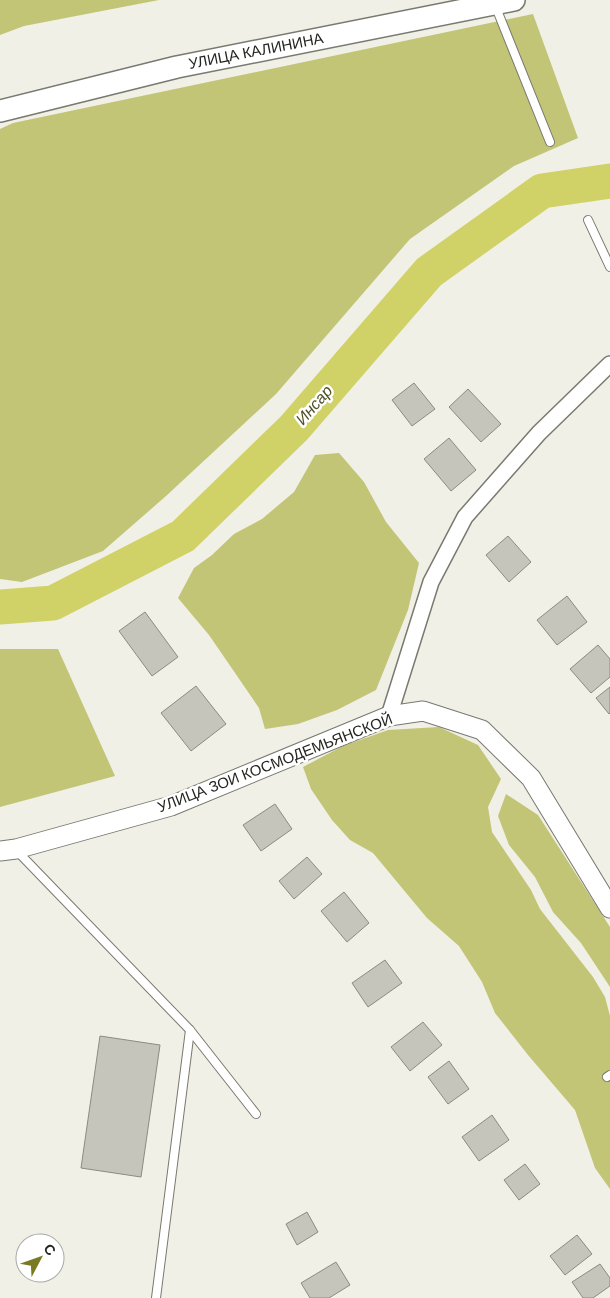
<svg xmlns="http://www.w3.org/2000/svg" width="610" height="1298" viewBox="0 0 610 1298" font-family="'DM Sans',sans-serif">
  <style>
    .green { fill: #c2c476 }
    .lines { fill: none; stroke-linecap: round; stroke-linejoin: round }
    .river { stroke: #d0d268; stroke-width: 35 }
    .building { fill: #c5c5bc; stroke: #8a8b82 }
    .service-casing { stroke: #797970; stroke-width: 10 }
    .minor-casing { stroke: #797970; stroke-width: 18 }
    .tertiary-casing { stroke: #797970; stroke-width: 21 }
    .secondary-casing { stroke: #797970; stroke-width: 24 }
    .service { stroke: #fff; stroke-width: 8 }
    .minor { stroke: #fff; stroke-width: 15 }
    .tertiary { stroke: #fff; stroke-width: 19 }
    .secondary { stroke: #fff; stroke-width: 21 }
    .labels { text-anchor: middle; dominant-baseline: central; stroke-width: 5; stroke-linejoin: round; paint-order: stroke }
    .street-label { font-size: 15px; fill: #252521; stroke: #fff }
    .water-label { font-size: 16px; font-style: italic; fill: #505126; stroke: #fff }
  </style>
  <rect width="100%" height="100%" fill="#f0f0e6"/>
  <g class="green">
    <path d="M0,0h159l-135,26 -24,9z"/>
    <path d="M533,14l45,124 -64,28 -104,73 -134,155 -110,102 -63,55 -81,31 -22,-3v-450l13,-6z"/>
    <path d="M339,453l25,29 22,40 33,41 -11,47 -32,80 -39,20 -39,14 -33,5 -6,-21 -50,-73 -31,-37 16,-30 18,-13 22,-21 28,-15 32,-27 21,-37z"/>
    <path d="M0,649h58l57,127 -115,31z"/>
    <path d="M439,727l39,18 23,34 -13,28 4,25 39,58 9,19 53,68 12,20 5,19v173l-15,-21 -20,-58 -47,-55 -33,-42 -13,-31 -23,-36 -32,-28 -54,-65 -23,-13 -18,-20 -21,-31 -8,-22 40,-21 45,-16z"/>
    <path d="M506,794l32,21 72,112v60l-29,-44 -28,-31 -18,-35 -26,-32 -11,-29z"/>
  </g>
  <g class="lines">
    <path class="river" d="M0,607l53,-4 130,-67 111,-108 135,-156 113,-81 68,-10"/>
  </g>
  <g class="building">
    <path d="M414,383l21,26 -23,17 -20,-26z"/>
    <path d="M468,389l33,35 -20,18 -32,-35z"/>
    <path d="M449,438l27,32 -25,21 -27,-32z"/>
    <path d="M508,536l23,26 -22,20 -23,-27z"/>
    <path d="M567,596l20,26 -30,23 -20,-25z"/>
    <path d="M145,612l33,45 -26,19 -33,-45z"/>
    <path d="M598,645l12,14v18l-19,16 -21,-24z"/>
    <path d="M196,686l30,38 -35,27 -30,-38z"/>
    <path d="M610,687v26l-1,1 -13,-16z"/>
    <path d="M275,804l17,25 -31,22 -18,-26z"/>
    <path d="M307,857l15,17 -28,25 -15,-18z"/>
    <path d="M344,892l25,31 -22,19 -26,-31z"/>
    <path d="M385,960l17,23 -34,24 -16,-24z"/>
    <path d="M423,1022l19,23 -32,26 -19,-24z"/>
    <path d="M100,1036l60,9 -19,132 -60,-9z"/>
    <path d="M449,1061l20,28 -21,15 -20,-27z"/>
    <path d="M492,1115l17,25 -30,21 -17,-24z"/>
    <path d="M525,1164l15,20 -21,16 -15,-20z"/>
    <path d="M307,1212l11,20 -21,13 -11,-21z"/>
    <path d="M577,1235l15,19 -27,21 -15,-19z"/>
    <path d="M336,1262l14,23 -21,13h-19l-9,-15z"/>
    <path d="M600,1264l10,14v8l-17,12h-10l-11,-16z"/>
  </g>
  <g class="lines">
    <g class="service-casing">
      <g id="service">
        <path d="M495,5l55,137"/>
        <path d="M588,220l22,47"/>
        <path d="M17,851l173,179 66,84"/>
        <path d="M607,1077l3,-2"/>
        <path d="M156,1298l34,-268"/>
      </g>
    </g>
    <g class="minor-casing">
      <path id="minor" d="M389,716l42,-134 34,-65 74,-84 71,-69"/>
    </g>
    <g class="tertiary-casing">
      <path id="tertiary" d="M0,851l16,-2 155,-43 218,-90 34,-5 59,19 49,48 79,130"/>
    </g>
    <g class="secondary-casing">
      <path id="secondary" d="M0,111l177,-44 337,-67"/>
    </g>
    <use href="#service" class="service"/>
    <use href="#minor" class="minor"/>
    <use href="#tertiary" class="tertiary"/>
    <use href="#secondary" class="secondary"/>
  </g>
  <g class="labels">
    <g class="street-label">
      <text transform="translate(256 51) rotate(-11)">УЛИЦА КАЛИНИНА</text>
      <text transform="translate(275 763) rotate(-21)">УЛИЦА ЗОИ КОСМОДЕМЬЯНСКОЙ</text>
    </g>
    <g class="water-label">
      <text transform="translate(314 405) rotate(-49)">Инсар</text>
    </g>
  </g>
  <g transform="translate(40 1258) rotate(49)"><circle r="24" fill="#ffffff" stroke="#a8a8a6"/>
  <path d="M0-4L9 19L0 12L-9 19Z" fill="#797a22"/>
  <text y="-8" font-size="14" font-weight="bold" text-anchor="middle" fill="#252521">С</text>
  </g>
</svg>
